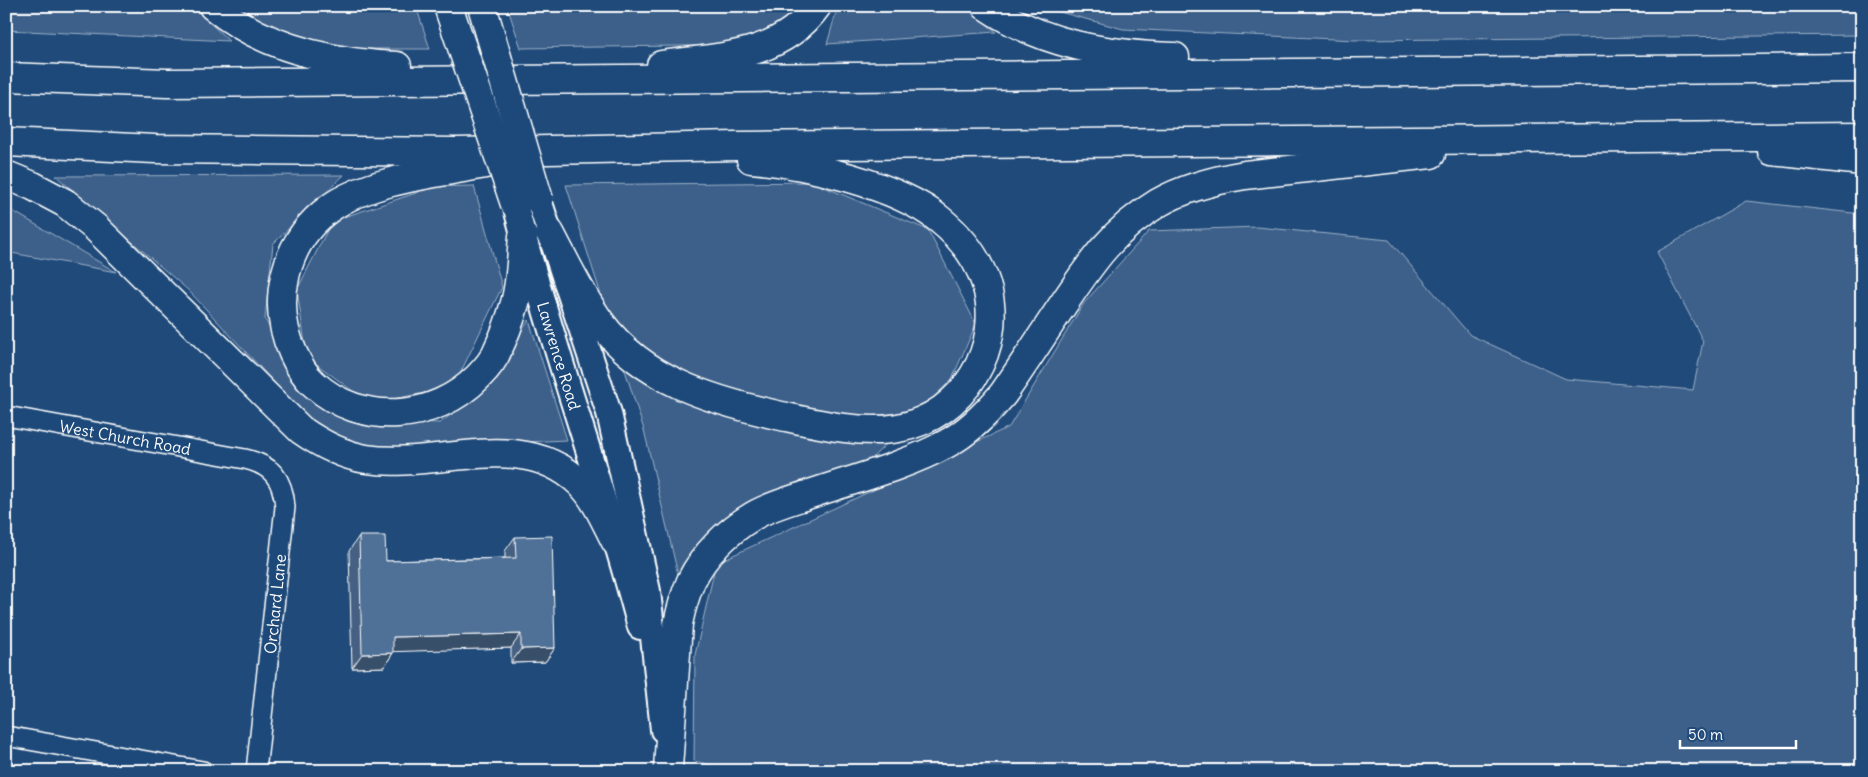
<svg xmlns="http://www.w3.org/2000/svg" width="1868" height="777" viewBox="0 0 1868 777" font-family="Delius,sans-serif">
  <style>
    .green { fill: #3c618b; stroke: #9eb0c5 }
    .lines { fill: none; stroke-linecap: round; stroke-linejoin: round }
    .minor-casing { stroke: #fff; stroke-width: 22 }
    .major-casing { stroke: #fff; stroke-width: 28 }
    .highway-casing { stroke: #fff; stroke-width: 31 }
    .minor { stroke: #1f4a7a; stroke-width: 19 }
    .major { stroke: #1f4a7a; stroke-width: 24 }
    .highway { stroke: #1f4a7a; stroke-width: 28 }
    .highway-bridge-casing { stroke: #fff; stroke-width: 31; stroke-linecap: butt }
    .highway-bridge { stroke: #1f4a7a; stroke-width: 28 }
    .wall { fill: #456182; stroke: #fff }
    .shaded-wall { fill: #384f6a; stroke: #fff }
    .building { fill: #507197; stroke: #fff }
    .labels { text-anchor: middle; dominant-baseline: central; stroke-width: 4; stroke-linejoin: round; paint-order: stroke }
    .street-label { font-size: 16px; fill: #fff; stroke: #1f4a7a }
  </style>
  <rect width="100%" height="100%" fill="#1f4a7a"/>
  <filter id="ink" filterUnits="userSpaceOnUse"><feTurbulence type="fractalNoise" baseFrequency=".02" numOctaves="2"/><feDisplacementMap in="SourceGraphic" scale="10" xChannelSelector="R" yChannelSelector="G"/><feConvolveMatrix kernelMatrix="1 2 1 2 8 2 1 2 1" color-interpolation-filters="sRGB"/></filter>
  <g filter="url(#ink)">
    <g class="green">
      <path d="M6,6h186l37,35 -223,-11z"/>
      <path d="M233,6h183l14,43h-122z"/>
      <path d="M507,6h287l-13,25 -22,14 -238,3z"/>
      <path d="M838,6h128l30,26 -169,12z"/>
      <path d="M1037,6h825v29l-507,5 -232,-11z"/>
      <path d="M344,175l-71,69 -8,75 36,71 54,30 85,3 41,-31 48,-72 38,120 -193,9 -58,-22 -127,-136 -133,-115z"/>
      <path d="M812,182l116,48 48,94 -24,55 -90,89 -129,49 -53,66 -36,-153 -78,-245z"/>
      <path d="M474,186l28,101 -49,101 -84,15 -62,-46 -10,-67 35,-69 87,-29 -3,-5z"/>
      <path d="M1746,201l116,13v557h-1126l-42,-10 1,-106 21,-92 293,-136 75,-124 65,-72 108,-4 132,13 81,95 96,44 127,11 10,-49 -46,-89z"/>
      <path d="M6,207l110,65 -110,-20z"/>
    </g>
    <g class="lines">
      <g class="minor-casing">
        <g id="minor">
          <path id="s1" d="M6,416l239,43c27,6 38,20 40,48l-29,264"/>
          <path d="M6,736l197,35"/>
        </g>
      </g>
      <g class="major-casing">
        <g id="major">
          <path d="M539,200l70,213 39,178 15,139"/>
          <path id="s2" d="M515,204c37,143 88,281 125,423"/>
        </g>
      </g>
      <g class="highway-casing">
        <g id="highway">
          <path d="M213,6c51,42 120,57 184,60"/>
          <path d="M986,6c58,39 121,49 189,51"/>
          <path d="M661,65c57,-8 119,-7 156,-59"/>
          <path d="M6,77l161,6 1695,-15"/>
          <path d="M6,142l149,7 303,3 278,-6 1126,-10"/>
          <path d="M1772,151l90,10"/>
          <path d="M485,164c-47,9 -117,16 -155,44 -46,33 -60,95 -37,145 5,11 12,23 21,31 47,43 121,37 164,-7 8,-8 16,-17 20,-28 6,-12 13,-32 17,-46 6,-21 6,-45 8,-67"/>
          <path d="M6,175l27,11 32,17 31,25 205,202c20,14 41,25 65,29 71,11 156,-33 215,25 16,16 25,39 35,58"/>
          <path d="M550,233c16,30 31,63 51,90 42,57 110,77 176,92 37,8 84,20 121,13 66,-12 107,-81 88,-144 -8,-26 -26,-48 -47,-65 -42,-34 -134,-56 -188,-60"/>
          <path d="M668,768l10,-144c3,-15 7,-29 13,-43 13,-27 37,-50 62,-65 17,-10 36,-15 54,-21 44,-15 99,-29 139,-51 23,-12 41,-31 57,-50 19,-27 37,-55 55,-82 31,-46 52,-80 100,-109 26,-15 57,-23 87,-28l186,-21"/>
        </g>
      </g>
      <use href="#minor" class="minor"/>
      <use href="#major" class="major"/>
      <use href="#highway" class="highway"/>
      <g class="highway-bridge-casing">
        <g id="highway-bridge">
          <path d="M448,6l67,198"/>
          <path d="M482,6l57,194"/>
        </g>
      </g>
      <use href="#highway-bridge" class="highway-bridge"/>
    </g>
    <path class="wall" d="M359,536l27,25 119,-3v-7l10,-14 40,111 -10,14 -34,1v-15l-118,3v2l-9,14 -32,1 -3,-117z"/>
    <g class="shaded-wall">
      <path d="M521,634l-10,14 -128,4 10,-15z"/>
      <path d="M555,648l-10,14 -34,1 10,-14z"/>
      <path d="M393,653l-9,14 -32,1 10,-14z"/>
    </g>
    <path class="building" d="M359,536h26l1,25 130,-3 -1,-21 37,-1 3,112 -34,1v-15l-128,3v16l-31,1z"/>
  </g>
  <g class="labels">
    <g class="street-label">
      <text stroke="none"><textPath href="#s2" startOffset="158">Lawrence Road</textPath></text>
      <text stroke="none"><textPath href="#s1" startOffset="121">West Church Road</textPath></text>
      <text transform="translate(275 604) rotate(-84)">Orchard Lane</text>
    </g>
  </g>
  <rect width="1868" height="777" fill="none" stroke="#1f4a7a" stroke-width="25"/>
  <rect x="12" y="12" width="1843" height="752" fill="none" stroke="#fff" stroke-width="2" filter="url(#ink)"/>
  <path d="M1680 740v8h116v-8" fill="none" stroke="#ffffff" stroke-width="2.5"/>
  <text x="1688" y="740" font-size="15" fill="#ffffff" stroke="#1f4a7a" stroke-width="4" paint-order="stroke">50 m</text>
</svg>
